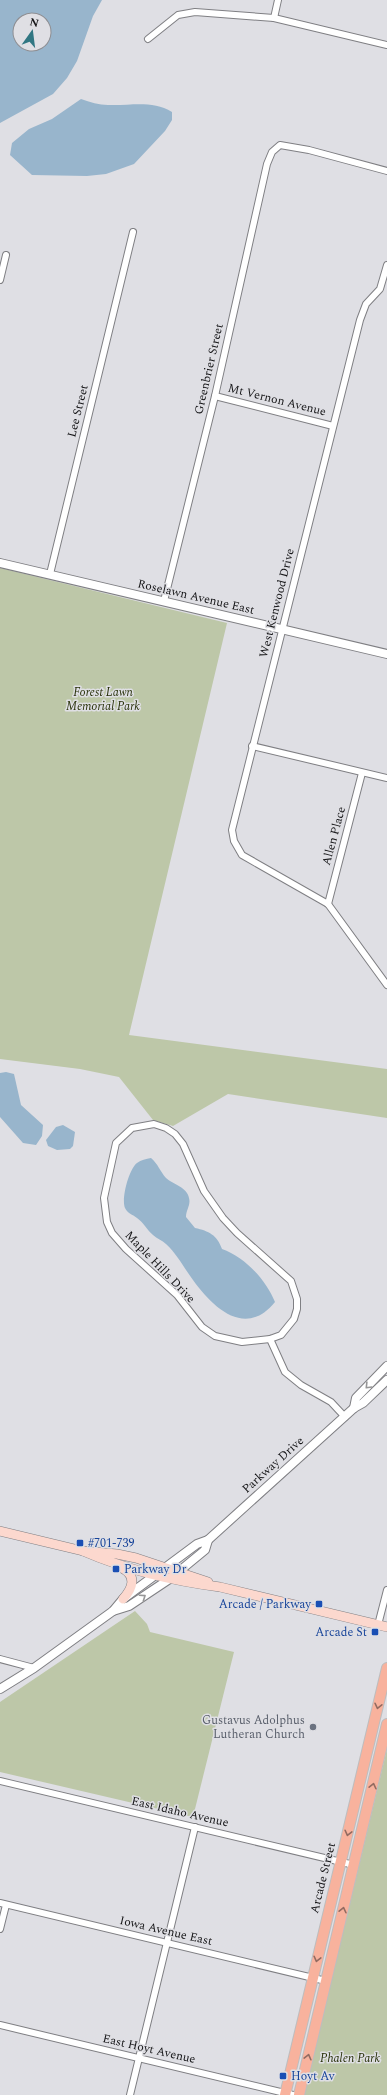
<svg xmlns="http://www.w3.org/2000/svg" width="387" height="2095" viewBox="0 0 387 2095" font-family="Spectral,serif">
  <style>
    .green { fill: #bdc7a8 }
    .water { fill: #98b5cc; fill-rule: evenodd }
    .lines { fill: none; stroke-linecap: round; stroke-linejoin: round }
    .minor-casing { stroke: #7f7f83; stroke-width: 8 }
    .tertiary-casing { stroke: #7f7f83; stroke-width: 10 }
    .secondary-casing { stroke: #7f7f83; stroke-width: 10 }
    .primary-casing { stroke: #bdbdbe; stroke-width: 12 }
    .minor { stroke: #fff; stroke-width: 6 }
    .tertiary { stroke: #fff; stroke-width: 8 }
    .secondary { stroke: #fcd8ce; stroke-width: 9 }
    .primary { stroke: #f8b29d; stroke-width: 10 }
    .oneway { stroke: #969697 }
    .oneway2 { stroke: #926b61 }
    .transit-dot { fill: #1a4fb4; stroke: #dfdfe4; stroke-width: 1.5 }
    .worship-dot { fill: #6b7280; stroke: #dfdfe4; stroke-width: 1.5 }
    .labels { text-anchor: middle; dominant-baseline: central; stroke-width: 3; stroke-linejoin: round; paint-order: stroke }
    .street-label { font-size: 12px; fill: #151517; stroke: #dfdfe4 }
    .park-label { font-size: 12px; font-style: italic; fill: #283109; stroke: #dfdfe4 }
    .transit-label { font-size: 12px; fill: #164399; stroke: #dfdfe4; text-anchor: start }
    .worship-label { font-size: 12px; fill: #5b616d; stroke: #dfdfe4; text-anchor: end }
  </style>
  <rect width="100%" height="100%" fill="#dfdfe4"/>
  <g class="green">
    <path d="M0,568l227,55 -98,412 258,34v49l-159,-24 -55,32 -20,-6 -34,-43 -39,-8 -80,-10z"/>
    <path d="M135,1611l12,13 3,8 84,20 -41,165 -193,-45v-70z"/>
    <path d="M387,1749v346h-83z"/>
  </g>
  <g class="water">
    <path d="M0,0h102l-9,16 -16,45 -10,17 -14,16 -53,29zM20,20h24v24h-24z"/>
    <path d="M81,99c9,3 18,6 27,6 23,1 44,-5 64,7v8l-7,11 -31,33 -28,10 -19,2 -55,-1 -22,-20 2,-12 17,-14 23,-10z"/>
    <path d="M6,1072l8,2 7,31 22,20 -1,11 -6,9 -13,-2 -23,-26v-44z"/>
    <path d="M63,1125l12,7 -2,14 -3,3 -13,1 -9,-4 -2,-6 10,-13z"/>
    <path d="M151,1158c7,6 9,13 15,20 8,7 21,9 23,20 2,7 -3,12 -3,19l9,11c14,3 22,7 27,21 23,8 44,31 53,53 -29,36 -61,7 -82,-22 -9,-12 -16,-26 -27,-36 -4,-4 -9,-5 -13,-9 -6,-5 -9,-12 -16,-17 -5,-4 -9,-4 -12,-10 -4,-9 4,-39 12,-45 4,-3 9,-4 14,-5z"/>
  </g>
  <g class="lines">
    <g class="minor-casing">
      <g id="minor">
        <path d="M274,18l4,-18"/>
        <path d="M148,39l30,-24 17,-3 79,6 113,27"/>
        <path d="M387,265l-7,24 -14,15 -6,16 -128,510 2,11 8,14 86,49 59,81"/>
        <path d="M0,280l6,-25"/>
        <path d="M215,396l118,30"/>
        <path d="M50,574l83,-342"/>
        <path d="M164,601l51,-205 52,-232 5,-12 8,-7 29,5 78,21"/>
        <path d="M252,746l135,32"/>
        <path d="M328,904l34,-131"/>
        <path d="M154,1124l12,4 9,6 8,10 21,47 19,27 14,15 54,48 6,18v10l-3,10 -13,16 -11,4 -28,3 -27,-6 -13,-9 -25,-32 -51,-46 -14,-16 -5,-11 -3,-24 12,-55 16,-15z"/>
        <path d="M270,1339l15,33 16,13 30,17 14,15"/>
        <path d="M378,1625l9,-35"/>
        <path d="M0,1659l34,9"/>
        <path d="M0,1781l354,84"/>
        <path d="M0,1903l326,78"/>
        <path d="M0,1929l6,-24"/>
        <path d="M0,2025l293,70"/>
        <path d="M130,2095l65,-268"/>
      </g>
    </g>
    <g class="tertiary-casing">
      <g id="tertiary">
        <path d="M0,563l387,91"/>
        <path d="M354,1408l2,-10 31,-32"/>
        <path d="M113,1611l16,-5 42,-28 34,-28 3,-10"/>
        <path d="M0,1689l34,-21 79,-57 10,-12 74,-55 11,-4 146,-132 9,-5 24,-23"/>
      </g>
    </g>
    <g class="secondary-casing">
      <g id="secondary">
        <path d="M0,1531l83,20 34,3 19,4 72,24"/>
        <path d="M83,1551c44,19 90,30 137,36l167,40"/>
        <path d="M122,1568c15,8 11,20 1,31"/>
      </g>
    </g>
    <g class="primary-casing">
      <g id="primary">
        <path d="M285,2095l102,-427"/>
        <path d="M299,2095l88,-371"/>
      </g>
    </g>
    <use href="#minor" class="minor"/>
    <use href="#tertiary" class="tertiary"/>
    <use href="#secondary" class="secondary"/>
    <use href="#primary" class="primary"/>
  </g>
  <defs><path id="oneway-chevron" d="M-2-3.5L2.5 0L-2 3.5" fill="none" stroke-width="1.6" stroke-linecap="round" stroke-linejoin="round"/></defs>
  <g class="oneway">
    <use href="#oneway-chevron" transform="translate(368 1386) rotate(134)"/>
    <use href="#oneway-chevron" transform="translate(143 1597) rotate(-34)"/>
  </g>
  <g class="oneway2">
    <use href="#oneway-chevron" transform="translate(378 1706) rotate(103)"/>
    <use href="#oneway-chevron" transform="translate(373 1786) rotate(-77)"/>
    <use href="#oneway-chevron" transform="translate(348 1833) rotate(104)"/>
    <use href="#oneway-chevron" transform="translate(343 1910) rotate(-77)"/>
    <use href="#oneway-chevron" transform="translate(317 1959) rotate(104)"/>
    <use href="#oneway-chevron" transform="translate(308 2057) rotate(-76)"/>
  </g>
  <g class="transit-dot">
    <rect x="76" y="1539" width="8" height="8" rx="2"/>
    <rect x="112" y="1565" width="8" height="8" rx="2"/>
    <rect x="315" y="1600" width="8" height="8" rx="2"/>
    <rect x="371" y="1628" width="8" height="8" rx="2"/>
    <rect x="279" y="2072" width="8" height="8" rx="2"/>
  </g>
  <circle class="worship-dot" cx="313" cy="1727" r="4"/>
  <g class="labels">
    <g class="street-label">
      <text transform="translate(209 369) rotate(-77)">Greenbrier Street</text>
      <text transform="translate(277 400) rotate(14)">Mt Vernon Avenue</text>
      <text transform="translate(78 411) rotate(-76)">Lee Street</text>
      <text transform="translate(196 597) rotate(13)">Roselawn Avenue East</text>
      <text transform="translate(277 603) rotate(-76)">West Kenwood Drive</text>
      <text transform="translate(334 836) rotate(-75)">Allen Place</text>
      <text transform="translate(160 1267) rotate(46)">Maple Hills Drive</text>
      <text transform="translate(273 1465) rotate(-42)">Parkway Drive</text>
      <text transform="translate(180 1812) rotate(13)">East Idaho Avenue</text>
      <text transform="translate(323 1878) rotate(-76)">Arcade Street</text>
      <text transform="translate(166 1931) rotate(13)">Iowa Avenue East</text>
      <text transform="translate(149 2049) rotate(13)">East Hoyt Avenue</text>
    </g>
    <g class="park-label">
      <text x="103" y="692">Forest Lawn<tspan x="103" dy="14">Memorial Park</tspan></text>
      <text x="350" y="2058">Phalen Park</text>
    </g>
    <g class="transit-label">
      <text x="88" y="1543">#701-739</text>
      <text x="124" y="1569">Parkway Dr</text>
      <text x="311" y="1604" text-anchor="end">Arcade / Parkway</text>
      <text x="367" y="1632" text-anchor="end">Arcade St</text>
      <text x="291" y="2076">Hoyt Av</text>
    </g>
    <g class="worship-label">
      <text x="305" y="1720">Gustavus Adolphus<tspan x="305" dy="14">Lutheran Church</tspan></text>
    </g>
  </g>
  <g transform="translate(32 32) rotate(14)"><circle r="19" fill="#dfdfe4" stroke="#8e8e92"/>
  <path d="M0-3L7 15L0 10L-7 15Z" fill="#307682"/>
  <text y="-6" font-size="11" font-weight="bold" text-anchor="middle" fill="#151517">N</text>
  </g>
</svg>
